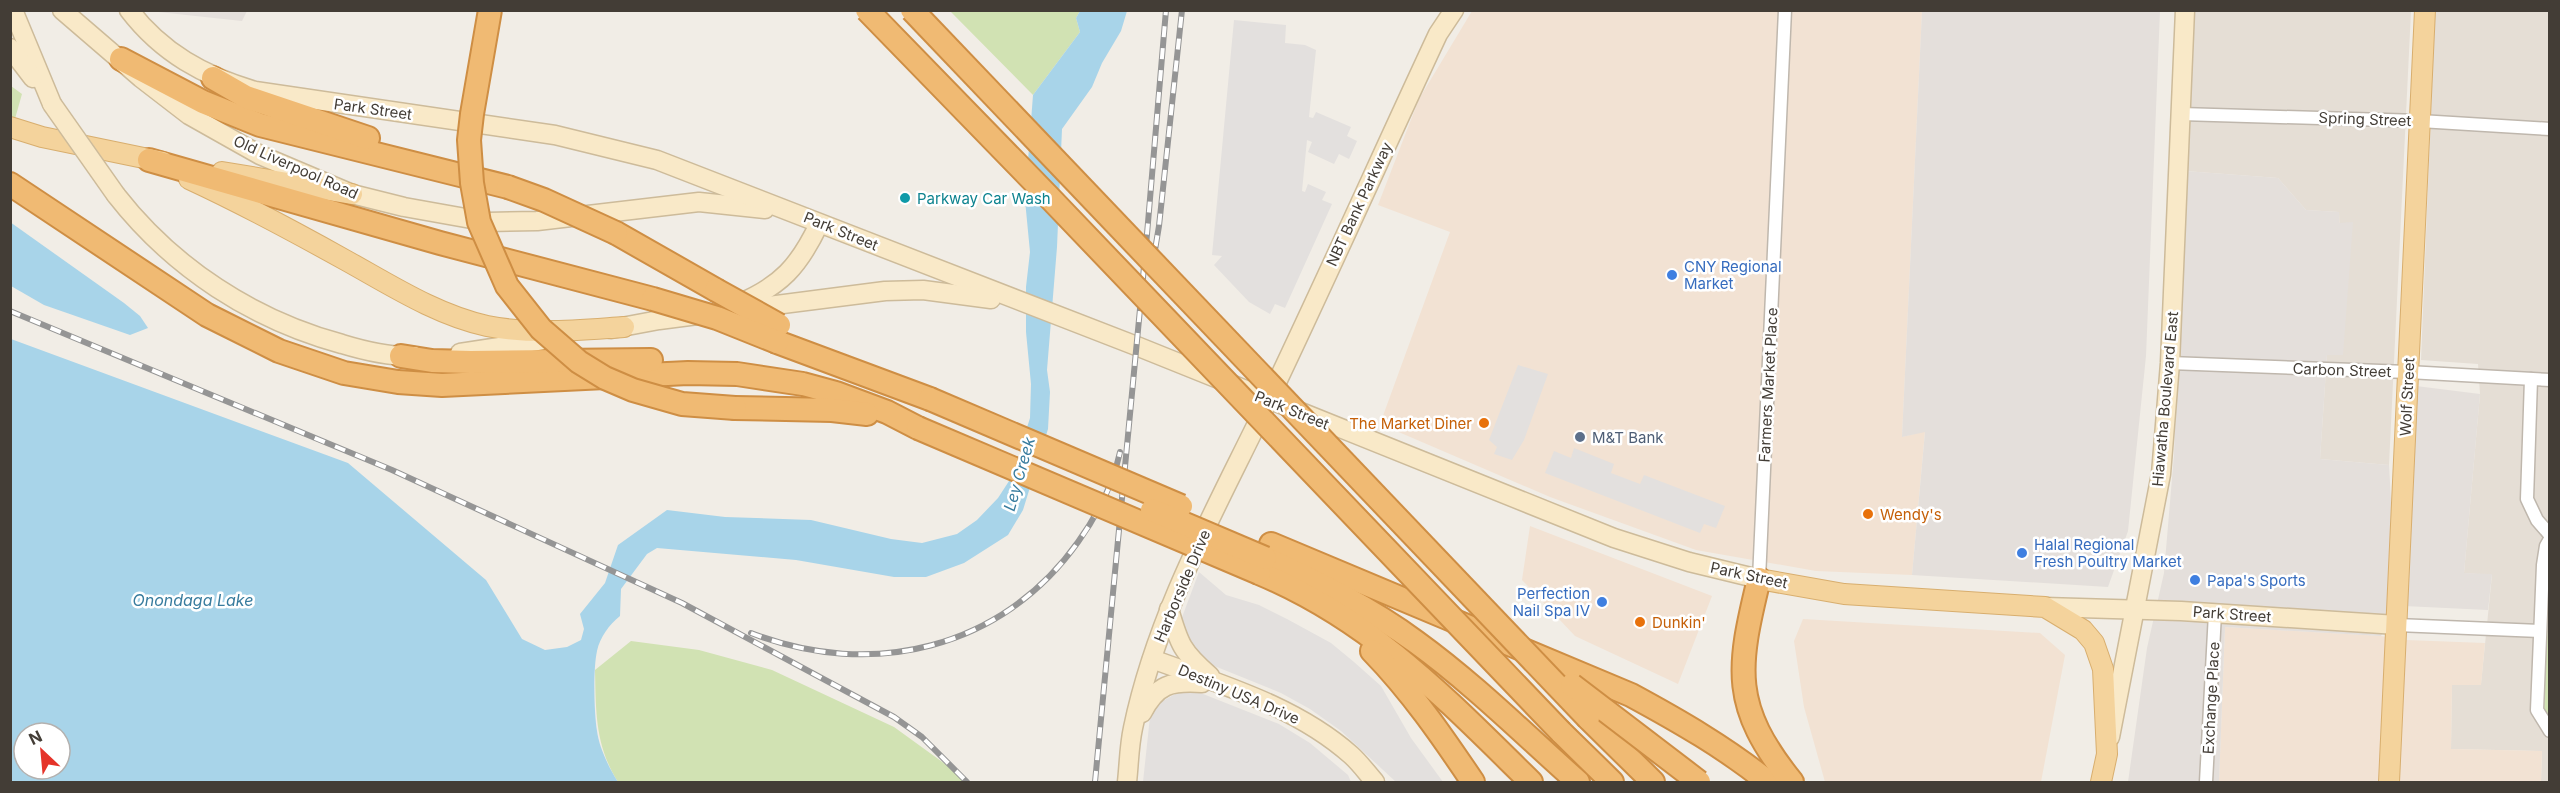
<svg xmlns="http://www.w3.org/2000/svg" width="2560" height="793" viewBox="0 0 2560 793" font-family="Inter,sans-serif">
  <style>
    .residential { fill: #e5ded5 }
    .commercial { fill: #f2e2d3 }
    .industrial { fill: #e4dfdb }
    .green { fill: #d1e2b3 }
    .parking { fill: #e3e0de }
    .water { fill: #a8d4e9; fill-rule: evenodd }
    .pier { fill: #f1ede6 }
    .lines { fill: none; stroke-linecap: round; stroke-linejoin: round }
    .street-casing { stroke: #bfb7ad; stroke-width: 15 }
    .secondary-casing { stroke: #cdbb9a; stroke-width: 21 }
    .primary-casing { stroke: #d8ae6e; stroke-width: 22 }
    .highway-casing { stroke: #ce8e44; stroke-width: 26 }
    .street { stroke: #fff; stroke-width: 12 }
    .secondary { stroke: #f9e9c8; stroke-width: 18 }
    .primary { stroke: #f4d39c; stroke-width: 20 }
    .highway { stroke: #f0ba73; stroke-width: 22 }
    .rail-casing { stroke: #959595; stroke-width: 6 }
    .rail { stroke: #fff; stroke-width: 4; stroke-dasharray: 11; stroke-linecap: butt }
    .secondary-bridge-casing { stroke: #cdbb9a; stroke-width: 21; stroke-linecap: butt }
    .highway-bridge-casing { stroke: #ce8e44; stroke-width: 26; stroke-linecap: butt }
    .secondary-bridge { stroke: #f9e9c8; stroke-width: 18 }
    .highway-bridge { stroke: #f0ba73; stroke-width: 22 }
    .culture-dot { fill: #0f9aa8; stroke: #fff; stroke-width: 2 }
    .shop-dot { fill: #3f7fe0; stroke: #fff; stroke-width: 2 }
    .food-dot { fill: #e8710a; stroke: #fff; stroke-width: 2 }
    .service-dot { fill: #5c6f8a; stroke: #fff; stroke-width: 2 }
    .labels { text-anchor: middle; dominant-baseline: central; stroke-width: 5; stroke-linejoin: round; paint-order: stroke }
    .street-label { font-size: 15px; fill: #433d36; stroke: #fff }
    .culture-label { font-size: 15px; fill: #0d838f; stroke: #fff; text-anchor: start }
    .shop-label { font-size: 15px; fill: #366cbe; stroke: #fff; text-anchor: start }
    .food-label { font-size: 15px; fill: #c56008; stroke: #fff; text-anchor: start }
    .service-label { font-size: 15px; fill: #4e5e75; stroke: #fff; text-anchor: start }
    .water-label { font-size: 16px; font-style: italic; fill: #387c9e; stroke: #fff }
  </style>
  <rect width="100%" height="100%" fill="#f1ede6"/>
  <g class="residential">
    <path d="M2193,11h218l-22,454 -69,-6 7,-104h16l-4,-143 -33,-2 -28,-32 -93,-7z"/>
    <path d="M2435,11h114v771h-8l1,-31 -91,-2 1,-64 29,-1 11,-109 -28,-2 16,-179 -2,-30 -57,-4z"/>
  </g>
  <g class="commercial">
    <path d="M1472,11h450l-20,426 23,-6 -13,144 -96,-4 -120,-21 -146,-53 -170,-73 70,-192 -72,-27 41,-106z"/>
    <path d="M1530,526l182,70 -34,88 -103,-48 -53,-56z"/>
    <path d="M1803,619l237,14 25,22 -24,127h-216l-21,-75 -10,-66z"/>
    <path d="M2225,627l156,9 25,4 79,3 -4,42h-29l-1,64 91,2 -1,31h-322z"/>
  </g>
  <g class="industrial">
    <path d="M149,11h98l-5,10z"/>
    <path d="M1922,11h238l-14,345 -18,175 -20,56 -196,-12 13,-143 -23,5z"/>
    <path d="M2185,171l93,7 28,32 33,2v11l14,-1 -10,133h-16l-7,104 69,6 8,141 -16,30 -156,-9 -6,155h-91l19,-134 17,-75 10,-118z"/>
    <path d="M2416,386l64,8 -16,179 28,1 -4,36 -84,-4z"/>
  </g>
  <g class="green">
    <path d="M950,11h130l-4,7 4,14 -47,63z"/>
    <path d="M11,86l11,8 -11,39z"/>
    <path d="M2549,608v110l-5,-7 -1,-11z"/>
    <path d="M631,641l68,9 73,20 122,57 76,55h-352c-23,-37 -22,-69 -23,-112z"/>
  </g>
  <g class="parking">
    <path d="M1234,20l52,5 -1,18 20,2 11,5 -7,67 4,1 3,-6 35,15 -4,9 10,5 -8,18 -10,-5 -5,10 -26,-12 4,-10 -5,-2 -5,51 3,1 3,-8 18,8 -4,8 10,4 -47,104 -10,-4 -5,10 -21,-12 -35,-37 8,-9 -10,-1z"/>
    <path d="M1518,365l30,9 -24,66 -12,20 -18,-6 3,-7 -8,-7z"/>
    <path d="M1574,448l40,16 -3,9 29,11 4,-9 81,31 -9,22 -12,-4 -4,9 -155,-60 9,-22 17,7z"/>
    <path d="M1199,572l27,23 33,10 28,14 44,24 23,19 27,24 30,52 32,44h-47l-55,-51 -31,-22 -29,-16 -74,-30 -23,-25 -3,-18z"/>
    <path d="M1193,690l86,34 31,19 38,32 3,7h-208l7,-65 11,-15 16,-9z"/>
  </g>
  <g class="water">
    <path d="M1080,11h47l-6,20 -19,32 -10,24 -30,42 -5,118 -10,123 3,22 -2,37 -25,81 -15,25 -44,28 -38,14h-32l-98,-17 -139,-12 -10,6 -26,35 -1,27c-11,9 -20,21 -23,35 -4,18 -3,61 0,80 2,16 12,37 21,51h-607v-443l337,124 138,117 36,59 23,11 22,-3 14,-7 3,-11 -4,-15 25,-31 13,-38 49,-35 58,7 86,3 80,19 31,4 35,-9 20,-14 21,-22 13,-20 19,-60 1,-34 -5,-52v-45l4,-35 -5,-52 8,-105 47,-63 -4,-14zM24,733h36v36h-36z"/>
    <path d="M10,222l114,81 16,13 8,12 -18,7 -86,-30 -33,-19z"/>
  </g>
  <path class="pier" d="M1024,428l24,10 -16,49 -25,-10z"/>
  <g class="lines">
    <g class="street-casing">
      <g id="street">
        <path d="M2181,114l239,7 130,8"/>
        <path d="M2170,363l238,9 142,8"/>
        <path d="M2531,379l-4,120 10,21 13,15"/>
        <path d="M2550,539l-4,7 -3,19 -6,145 13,21"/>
        <path d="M1759,579l26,-569"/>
        <path d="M2397,625l143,6"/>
        <path d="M2206,782l9,-169"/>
      </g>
    </g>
    <g class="secondary-casing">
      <g id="secondary">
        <path d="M13,10l39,94"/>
        <path d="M62,10l79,68 48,37 71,40 92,39 52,13 84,15 49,-1 162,-19 66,7"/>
        <path d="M129,10c33,43 75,66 126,81l300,44 102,25 482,187 475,191 75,24 70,17"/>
        <path d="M10,48l23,30"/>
        <path d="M116,195c57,73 137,125 226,149 23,7 48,13 72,12"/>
        <path d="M738,304c43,-18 61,-38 81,-80"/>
        <path d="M611,329l48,-9 226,-29 38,-1 68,9"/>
        <path d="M460,353l103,-16"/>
        <path d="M2045,607l136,4 216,14"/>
        <path d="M1169,609c10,35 13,43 41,67"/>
        <path d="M1152,659c68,25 144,47 199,96 9,8 16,18 24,27"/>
        <path d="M1142,713c15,-29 29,-32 60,-30"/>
        <path d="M2110,737l51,-263 9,-111 15,-353"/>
        <path d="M1127,782c2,-17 2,-36 6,-54 24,-116 84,-221 135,-327 58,-121 113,-245 170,-367l16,-24"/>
      </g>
    </g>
    <g class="primary-casing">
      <g id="primary">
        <path d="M10,127l32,10 121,25"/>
        <path d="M222,172l130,22"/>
        <path d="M189,179c54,25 106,53 158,82 45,25 90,54 140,65 45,9 92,4 137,1"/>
        <path d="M1759,579l85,15 201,13 38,23 11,13 9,26 4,85 -6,28"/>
        <path d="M2389,782l36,-772"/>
      </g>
    </g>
    <g class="highway-casing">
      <g id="highway">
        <path d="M121,59l82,43 57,23 248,62"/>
        <path d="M213,78l33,19 122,41"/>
        <path d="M149,160l291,83 213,56"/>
        <path d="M10,184l197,131 72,36 65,22 54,9 44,3 246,-12 49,1 66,10 33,9 51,19 31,16"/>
        <path d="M616,233l100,57"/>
        <path d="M777,342l153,57"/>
        <path d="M401,356l31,5 39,1 180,-2"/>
        <path d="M735,408l97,2 35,4"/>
        <path d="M1271,544l360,151c48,26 95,53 137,87"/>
        <path d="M1265,558c52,24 105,50 151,84 58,42 109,93 162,140"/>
        <path d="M1259,573c113,47 187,126 272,209"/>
        <path d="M1759,579c-22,90 -28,127 33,203"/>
        <path d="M1372,651c39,40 70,85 101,131"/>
        <path d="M1588,718l65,64"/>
        <path d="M1561,732l51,50"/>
      </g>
    </g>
    <use href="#street" class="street"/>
    <use href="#secondary" class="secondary"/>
    <use href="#primary" class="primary"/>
    <use href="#highway" class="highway"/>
    <g class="rail-casing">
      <g id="rail">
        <path d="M1152,268l7,-42 23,-216"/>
        <path d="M10,311l382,159 290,133 212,114 28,20 45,45"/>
        <path d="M751,633c121,47 251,16 327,-91 20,-28 35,-57 42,-90"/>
        <path d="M1095,782l51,-536 20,-236"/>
      </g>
    </g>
    <use href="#rail" class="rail"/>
    <g class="secondary-bridge-casing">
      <path id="secondary-bridge" d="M52,104l64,91"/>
    </g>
    <g class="highway-bridge-casing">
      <g id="highway-bridge">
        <path d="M490,10l-18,104 -3,26 3,43 7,39 28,64 34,43 38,33 26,16 28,12 49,14 53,4"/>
        <path d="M867,10l181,186 513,536"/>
        <path d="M912,10l676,708"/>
        <path d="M508,187l36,13 72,33"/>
        <path d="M716,290l63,35"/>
        <path d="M653,299l64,19 60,24"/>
        <path d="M930,399l251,107"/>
        <path d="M918,428l341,145"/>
        <path d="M1152,510l113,48"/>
        <path d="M1572,685l127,97"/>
      </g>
    </g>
    <use href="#secondary-bridge" class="secondary-bridge"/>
    <use href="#highway-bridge" class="highway-bridge"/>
  </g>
  <circle class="culture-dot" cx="905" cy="198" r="6"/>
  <g class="shop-dot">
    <circle cx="1672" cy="275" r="6"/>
    <circle cx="2022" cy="553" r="6"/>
    <circle cx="2195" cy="580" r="6"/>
    <circle cx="1602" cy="602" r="6"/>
  </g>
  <g class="food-dot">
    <circle cx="1484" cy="423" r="6"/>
    <circle cx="1868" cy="514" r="6"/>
    <circle cx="1640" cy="622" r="6"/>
  </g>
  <circle class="service-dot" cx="1580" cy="437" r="6"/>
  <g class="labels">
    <g class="street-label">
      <text transform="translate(373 109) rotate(8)">Park Street</text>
      <text transform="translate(2365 119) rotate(2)">Spring Street</text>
      <text transform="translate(296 167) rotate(24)">Old Liverpool Road</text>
      <text transform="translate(1359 204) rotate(-65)">NBT Bank Parkway</text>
      <text transform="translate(841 231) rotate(22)">Park Street</text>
      <text transform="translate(2342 370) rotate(2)">Carbon Street</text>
      <text transform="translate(1768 385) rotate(-87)">Farmers Market Place</text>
      <text transform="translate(2407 397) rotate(-87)">Wolf Street</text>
      <text transform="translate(2165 399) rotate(-85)">Hiawatha Boulevard East</text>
      <text transform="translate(1292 410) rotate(22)">Park Street</text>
      <text transform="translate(1749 575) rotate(12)">Park Street</text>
      <text transform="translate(1182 586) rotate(-67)">Harborside Drive</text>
      <text transform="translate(2232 614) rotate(4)">Park Street</text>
      <text transform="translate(1239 694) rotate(23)">Destiny USA Drive</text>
      <text transform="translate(2211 698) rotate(-87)">Exchange Place</text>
    </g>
    <g class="culture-label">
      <text x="917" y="198">Parkway Car Wash</text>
    </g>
    <g class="shop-label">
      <text x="1684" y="266">CNY Regional<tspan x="1684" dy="17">Market</tspan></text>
      <text x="2034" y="544">Halal Regional<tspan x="2034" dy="17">Fresh Poultry Market</tspan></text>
      <text x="2207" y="580">Papa's Sports</text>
      <text x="1590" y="593" text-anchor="end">Perfection<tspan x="1590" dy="17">Nail Spa IV</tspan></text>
    </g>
    <g class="food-label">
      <text x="1472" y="423" text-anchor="end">The Market Diner</text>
      <text x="1880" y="514">Wendy's</text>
      <text x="1652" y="622">Dunkin'</text>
    </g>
    <g class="service-label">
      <text x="1592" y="437">M&amp;T Bank</text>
    </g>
    <g class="water-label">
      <text transform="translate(1019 474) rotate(-74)">Ley Creek</text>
      <text x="193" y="600">Onondaga Lake</text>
    </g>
  </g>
  <rect width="2560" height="793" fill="none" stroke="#433d36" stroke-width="24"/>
  <g transform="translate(42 751) rotate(334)"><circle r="28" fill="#ffffff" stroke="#b4b1af" stroke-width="1.5"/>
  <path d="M0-4.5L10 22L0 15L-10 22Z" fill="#e53329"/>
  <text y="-9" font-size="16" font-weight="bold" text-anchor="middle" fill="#433d36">N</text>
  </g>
</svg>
